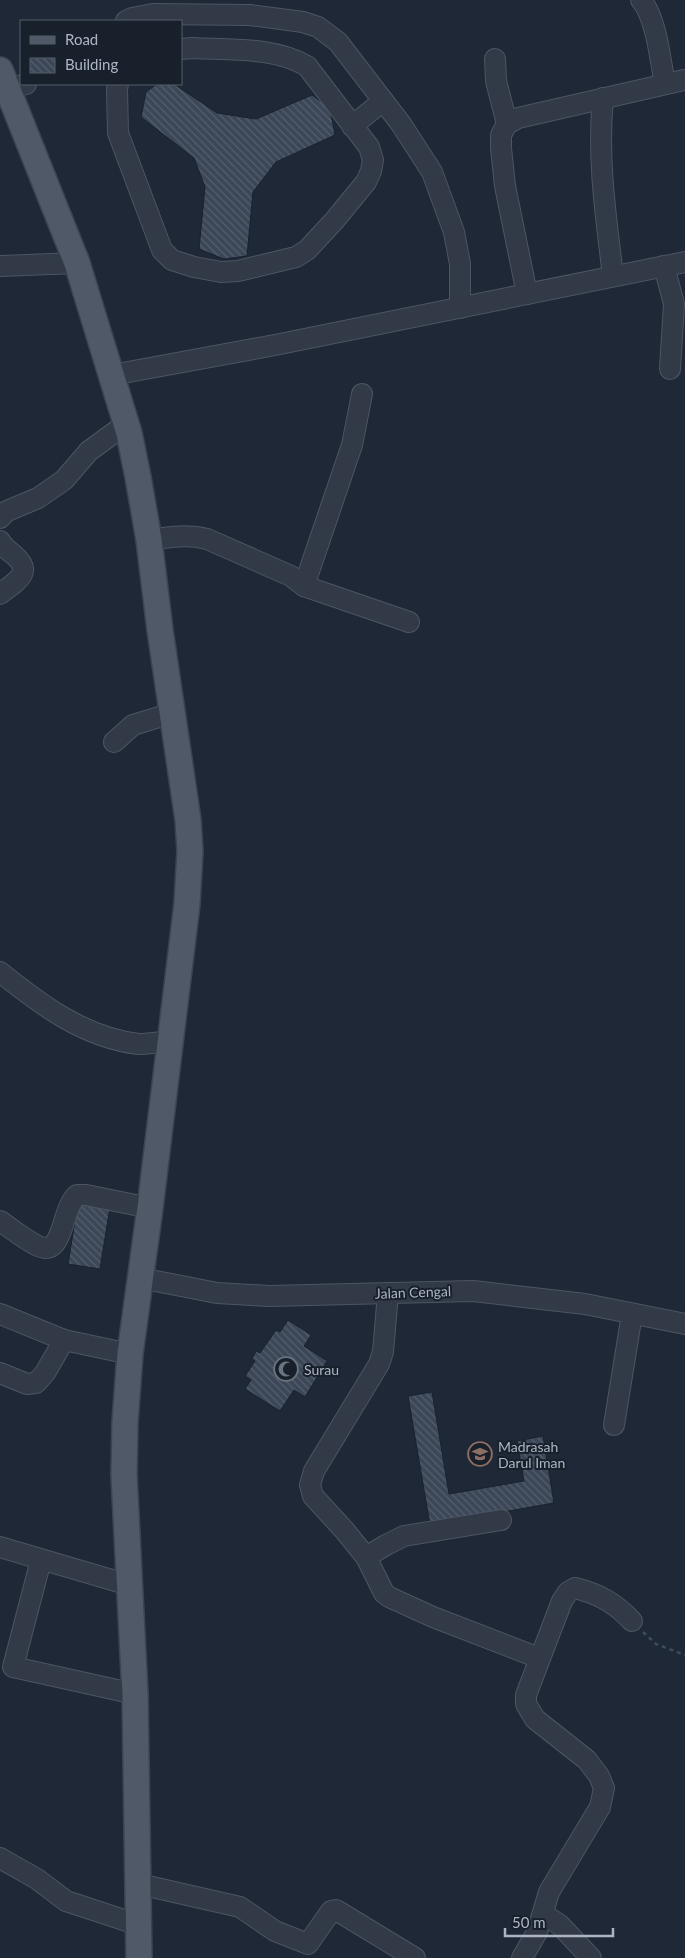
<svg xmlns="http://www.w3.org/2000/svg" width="685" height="1958" viewBox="0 0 685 1958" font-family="Lato,sans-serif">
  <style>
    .building { fill: url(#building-back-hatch); stroke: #1a212e }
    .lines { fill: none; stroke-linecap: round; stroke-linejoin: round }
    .minor-casing { stroke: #4d5562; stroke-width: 22 }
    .major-casing { stroke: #3c4351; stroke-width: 28 }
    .path { stroke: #3c5053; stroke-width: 2.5; stroke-dasharray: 4 4; stroke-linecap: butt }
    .minor { stroke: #333a47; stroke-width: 20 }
    .major { stroke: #505968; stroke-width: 25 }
    .labels { text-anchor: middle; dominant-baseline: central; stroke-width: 4; stroke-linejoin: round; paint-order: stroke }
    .street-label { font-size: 14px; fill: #adb5c4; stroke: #18202c }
    .poi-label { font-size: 14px; fill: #adb5c4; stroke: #18202c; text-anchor: start }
  </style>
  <defs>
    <pattern id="building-back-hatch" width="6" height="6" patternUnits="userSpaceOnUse" patternTransform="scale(1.25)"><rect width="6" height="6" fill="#3b4657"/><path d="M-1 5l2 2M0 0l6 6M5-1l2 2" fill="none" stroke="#555e6e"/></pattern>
  </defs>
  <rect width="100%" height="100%" fill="#1f2837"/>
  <g class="building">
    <path d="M157,84h17l43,29 39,6 56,-24 18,14 5,26 -59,27 -23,30 -6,64 -23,3 -25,-10 6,-62 -11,-29 -53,-41 5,-25z"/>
    <path d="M78,1202l32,5 -10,62 -32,-5z"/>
    <path d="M288,1320l23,15 -7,11 23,15 -22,36 -11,-7 -14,21 -35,-22 6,-9 -6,-4 10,-15 -3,-2 4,-8 4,2 16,-23 4,2z"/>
    <path d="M432,1392l17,102 75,-13 -7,-40 26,-5 11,67 -124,22 -22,-129z"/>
  </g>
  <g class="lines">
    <g class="minor-casing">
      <g id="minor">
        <path d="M641,0c16,19 19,60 24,84"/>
        <path d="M126,21l6,-3 21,-4 97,1 53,7 15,5 20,15 63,82 31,48 22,60 6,32v44"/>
        <path d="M495,59l1,22 11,43"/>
        <path d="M118,84l-1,5 1,44 44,117 10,10 22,7 27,5 17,-1 58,-14 11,-7 27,-29 32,-39 5,-11 2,-11 -4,-13 -62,-81c-33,-19 -76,-16 -114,-18l-12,1"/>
        <path d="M0,91l26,-7"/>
        <path d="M603,98c-6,60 3,119 10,178"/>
        <path d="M352,126l31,-25"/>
        <path d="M0,266l77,-3"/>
        <path d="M664,266l10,38 -4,65"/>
        <path d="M527,294l-22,-108 -4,-38v-13l6,-11 11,-6 166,-38"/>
        <path d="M112,375l163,-30 410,-83"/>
        <path d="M0,518l7,-7 31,-13 26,-18 25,-29 37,-27"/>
        <path d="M149,540c20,-3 38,-6 58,-1l84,37 13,10 105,36"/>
        <path d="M0,541c3,6 9,10 14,14 21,18 1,27 -14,39"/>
        <path d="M304,586l48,-141 10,-51"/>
        <path d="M114,742l19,-17 39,-12"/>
        <path d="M0,972c41,33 85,66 139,72 10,0 21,-2 31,-3"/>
        <path d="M0,1221c12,8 24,18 36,24 29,15 24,-35 41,-50h9l64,13"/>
        <path d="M140,1278l77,15 52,3 204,-5 112,13 100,20"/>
        <path d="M388,1293l-5,59 -4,12 -65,107 -4,14 3,11 32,35 21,26 18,36 5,4 44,20 106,41"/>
        <path d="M0,1314l64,26 66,14"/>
        <path d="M0,1373l27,11 9,-1 9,-10 19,-33"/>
        <path d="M614,1425l18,-111"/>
        <path d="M0,1547l129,38"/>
        <path d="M366,1557l20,-12 18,-9 97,-16"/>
        <path d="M41,1560l-28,107 122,27"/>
        <path d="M0,1858l37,21 29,22 73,24"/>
        <path d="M139,1884l101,23 35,24 33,13 23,-33 5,-1 79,48"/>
        <path d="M543,1914l17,11 31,33"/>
        <path d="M522,1958l15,-26 12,-40 51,-85 4,-19 -5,-12 -12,-16 -52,-41 -9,-15v-9l36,-94 6,-9 7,-4c24,6 40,15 57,33"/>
      </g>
    </g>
    <g class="major-casing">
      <path id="major" d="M0,70l77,193 52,170 9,44 11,63 11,90 28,190 2,31 -3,53 -37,304 -20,146 -5,68 -1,53 11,219 4,264"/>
    </g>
    <path class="path" d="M643,1632l13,12 29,11"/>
    <use href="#minor" class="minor"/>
    <use href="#major" class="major"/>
  </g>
  <defs>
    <g id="mosque-ring" transform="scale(1.25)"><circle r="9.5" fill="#18202c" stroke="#6b7280" stroke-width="1.5"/><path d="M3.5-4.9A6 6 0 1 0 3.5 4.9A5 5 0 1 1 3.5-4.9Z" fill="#6b7280"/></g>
    <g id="school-ring" transform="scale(1.25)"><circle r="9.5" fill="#18202c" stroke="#8d6e63" stroke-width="1.5"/><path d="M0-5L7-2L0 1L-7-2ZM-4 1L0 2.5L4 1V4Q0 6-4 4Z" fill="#8d6e63"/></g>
  </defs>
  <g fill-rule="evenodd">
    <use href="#mosque-ring" x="286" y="1369"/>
    <use href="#school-ring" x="480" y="1454"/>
  </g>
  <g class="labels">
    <g class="street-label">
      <text transform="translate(413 1292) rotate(-2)">Jalan Cengal</text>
    </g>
    <g class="poi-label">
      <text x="304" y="1369">Surau</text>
      <text x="498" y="1446">Madrasah<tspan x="498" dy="16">Darul Iman</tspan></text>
    </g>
  </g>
  <rect x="20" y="20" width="162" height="65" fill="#18202c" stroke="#545c69"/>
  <rect x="30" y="36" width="25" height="8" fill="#505968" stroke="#545c69"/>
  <text x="65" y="45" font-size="15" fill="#adb5c4">Road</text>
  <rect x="30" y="58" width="25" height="15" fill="url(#building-back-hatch)" stroke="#545c69"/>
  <text x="65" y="70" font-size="15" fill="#adb5c4">Building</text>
  <path d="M505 1928v8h108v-8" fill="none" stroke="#adb5c4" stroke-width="2.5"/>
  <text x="512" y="1928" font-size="15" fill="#adb5c4" stroke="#18202c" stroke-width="4" paint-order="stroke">50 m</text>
</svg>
